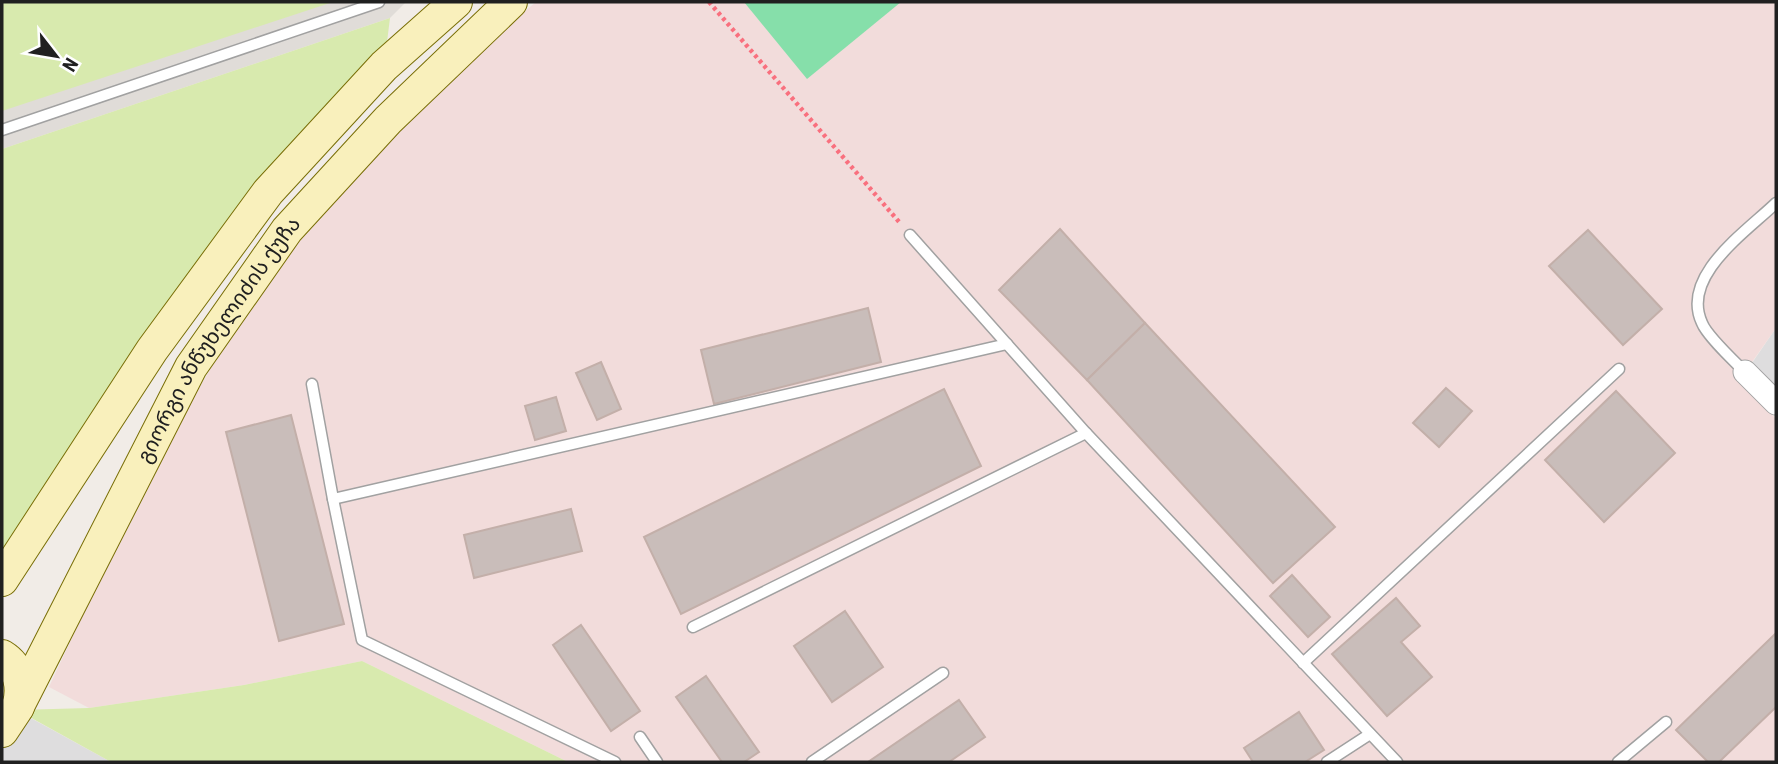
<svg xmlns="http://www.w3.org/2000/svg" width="1778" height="764" viewBox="0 0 1778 764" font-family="'Roboto Condensed','Noto Sans Georgian',sans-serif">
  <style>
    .residential { fill: #deddde }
    .military { fill: #f2dcdb }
    .airport { fill: #e0dcd8 }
    .grass { fill: #d8eaae }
    .pitch { fill: #86dfaa }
    .building { fill: #c9bdba; stroke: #c3afa9; stroke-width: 2 }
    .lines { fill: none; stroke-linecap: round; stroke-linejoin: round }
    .lane-casing { stroke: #a1a1a1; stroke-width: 13 }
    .street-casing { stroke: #a1a1a1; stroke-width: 25 }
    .secondary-casing { stroke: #796e06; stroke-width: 34 }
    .path { stroke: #f9707e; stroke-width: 4.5; stroke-dasharray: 3.5 3.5; stroke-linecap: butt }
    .lane { stroke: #fff; stroke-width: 10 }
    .street { stroke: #fff; stroke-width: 23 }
    .secondary { stroke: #f9f0bc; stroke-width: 32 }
    .labels { text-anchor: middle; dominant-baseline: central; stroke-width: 5; stroke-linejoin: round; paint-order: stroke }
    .street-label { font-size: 21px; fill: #202020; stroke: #fff }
  </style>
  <rect width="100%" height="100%" fill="#f1ece7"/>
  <g class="residential">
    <path d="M1776,328v61l-24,-26z"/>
    <path d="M16,710l95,52h-109v-31z"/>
  </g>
  <path class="military" d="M536,2h1240v326l-36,51 36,40v343h-1208l-206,-101 -118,24 -155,23 -40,-21 95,-204 97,-167 100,-128 143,-143z"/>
  <path class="airport" d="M2,2h404l-16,16 -388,131z"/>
  <g class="grass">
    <path d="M2,2h331l-331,109z"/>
    <path d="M390,18l-6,48 -116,126 -266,388v-431z"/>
    <path d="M362,661l206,101h-457l-94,-52 72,-2 155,-23z"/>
  </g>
  <path class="pitch" d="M744,2h157l-94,77z"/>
  <g class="building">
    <path d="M1060,229l85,94 -58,57 -88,-90z"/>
    <path d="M1588,230l74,79 -39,36 -74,-79z"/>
    <path d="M868,308l13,54 -167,42 -13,-54z"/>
    <path d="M1145,323l190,204 -62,56 -186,-203z"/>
    <path d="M601,362l20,47 -24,11 -21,-47z"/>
    <path d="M1446,388l26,23 -33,36 -26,-24z"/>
    <path d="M944,389l37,77 -300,148 -37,-77z"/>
    <path d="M1616,391l59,62 -71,69 -59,-62z"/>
    <path d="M556,397l10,34 -31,9 -10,-34z"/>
    <path d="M291,415l53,209 -65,17 -53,-209z"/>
    <path d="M571,509l11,42 -108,27 -10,-43z"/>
    <path d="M1292,575l38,42 -22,20 -38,-41z"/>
    <path d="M1396,598l24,28 -19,16 31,35 -45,39 -55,-62z"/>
    <path d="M845,611l38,56 -51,35 -38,-56z"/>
    <path d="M581,625l59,86 -29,20 -58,-86z"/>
    <path d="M1776,633v74l-57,55h-11l-32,-32z"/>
    <path d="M706,676l53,76 -15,10h-22l-46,-65z"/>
    <path d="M959,700l26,37 -36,25h-81z"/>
    <path d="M1299,712l25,38 -19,12h-52l-9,-14z"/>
  </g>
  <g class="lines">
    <g class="lane-casing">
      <g id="lane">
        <path d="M2,130l377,-128"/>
        <path d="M910,235l176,198 311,329"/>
        <path d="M1745,372c-11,-11 -38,-36 -43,-49 -22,-47 44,-91 74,-120"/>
        <path d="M312,384l21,115 29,141 253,122"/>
        <path d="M333,499l674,-155"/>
        <path d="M693,627l393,-194"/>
        <path d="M1303,663l316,-294"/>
        <path d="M640,737l17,25"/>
        <path d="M812,762l131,-89"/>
        <path d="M1327,762l43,-28"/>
        <path d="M1618,762l48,-40"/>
      </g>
    </g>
    <g class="street-casing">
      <path id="street" d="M1745,372l31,31"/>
    </g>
    <g class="secondary-casing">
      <g id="secondary">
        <path d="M2,580l150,-230 116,-158 116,-126 72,-64"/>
        <path d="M2,656c18,11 22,32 16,51"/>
        <path id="s1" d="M2,731l14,-21 175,-343 96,-137 101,-110 123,-118"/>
      </g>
    </g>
    <path class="path" d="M709,2l191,221"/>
    <use href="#lane" class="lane"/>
    <use href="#street" class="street"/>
    <use href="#secondary" class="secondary"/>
  </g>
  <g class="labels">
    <g class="street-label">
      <text stroke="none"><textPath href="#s1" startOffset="448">გიორგი ანწუხელიძის ქუჩა</textPath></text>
    </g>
  </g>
  <rect width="1778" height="764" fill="none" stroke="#202020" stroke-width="7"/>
  <g transform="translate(56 56) rotate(121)" stroke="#ffffff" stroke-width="5" paint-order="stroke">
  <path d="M0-5L12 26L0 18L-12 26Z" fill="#202020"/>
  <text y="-10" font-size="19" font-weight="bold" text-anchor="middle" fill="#202020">N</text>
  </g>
</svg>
